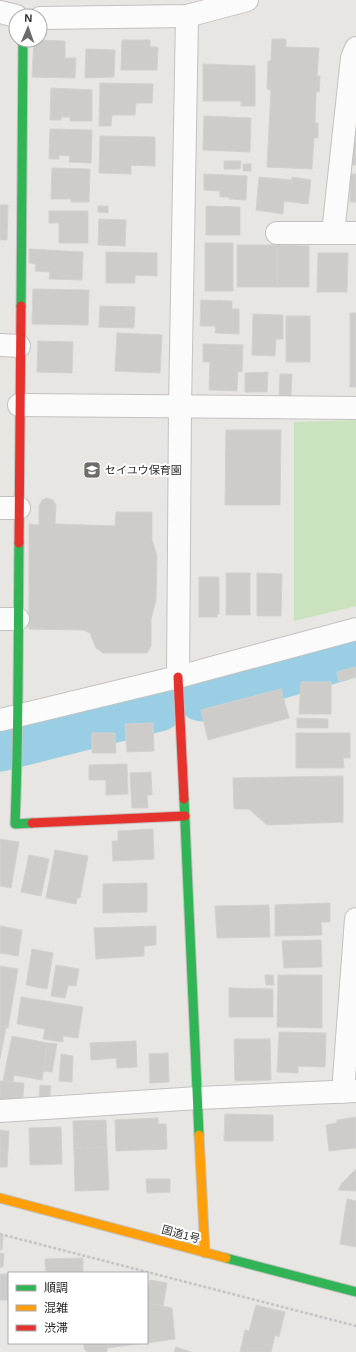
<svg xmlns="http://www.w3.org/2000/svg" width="356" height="1352" viewBox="0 0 356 1352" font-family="Arial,'Noto Sans JP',sans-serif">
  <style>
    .green { fill: #cae2bd }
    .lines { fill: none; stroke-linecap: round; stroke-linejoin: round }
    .river { stroke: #9acee5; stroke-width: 53 }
    .building { fill: #cdccc9; stroke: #d3d1ce }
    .street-casing { stroke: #c2c2c1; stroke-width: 24 }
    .fast-casing { stroke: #c2c2c1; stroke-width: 11 }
    .slow-casing { stroke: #c2c2c1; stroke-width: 11 }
    .jam-casing { stroke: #c2c2c1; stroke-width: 11 }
    .path { stroke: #c5c5c4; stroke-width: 2.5; stroke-dasharray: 3 2; stroke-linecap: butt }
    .street { stroke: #fcfbfb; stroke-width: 22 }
    .fast { stroke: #30b455; stroke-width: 9 }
    .slow { stroke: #ff9f0a; stroke-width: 9 }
    .jam { stroke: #e5322d; stroke-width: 9 }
    .labels { text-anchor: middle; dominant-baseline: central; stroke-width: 4; stroke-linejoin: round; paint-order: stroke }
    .poi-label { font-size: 11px; fill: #2b2b2b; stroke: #fff; text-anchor: start }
    .street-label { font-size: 11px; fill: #2b2b2b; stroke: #fff }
  </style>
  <rect width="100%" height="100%" fill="#e8e6e2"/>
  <path class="green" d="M356,420v186l-62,15v-199z"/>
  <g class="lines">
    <g class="river">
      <path d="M202,695l154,-45"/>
      <path d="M0,745l158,-40"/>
    </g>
  </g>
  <g class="building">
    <path d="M272,39h14v8l33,1 -2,28h3l-1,16h-3l-1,31h3v15h-4l-2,31 -45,-2 4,-77 -4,-1 1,-28h3z"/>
    <path d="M34,40l31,1v17h11l-1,20 -43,-1z"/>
    <path d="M122,40h28v7h8l-1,23h-36z"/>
    <path d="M86,49l29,1 -1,27 -29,1z"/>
    <path d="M203,64l52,2v40h-14v-5h-38z"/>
    <path d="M100,83l53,1 -1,19h-16l-1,12h-23l-1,11h-12z"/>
    <path d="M51,88l41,2v31h-22v-4h-9v3h-11z"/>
    <path d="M204,116l47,2 -1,34 -47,-2z"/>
    <path d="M50,129l42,1 -1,33 -22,-1 1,-6 -11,-1v4h-10z"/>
    <path d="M350,135l6,1v29h-8z"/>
    <path d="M100,136l55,1v29l-24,-1v9l-32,-1z"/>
    <path d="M224,161h17l-1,8h-16z"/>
    <rect x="243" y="164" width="8" height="7"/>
    <path d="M52,168l38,1 -1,33h-18v-3h-20z"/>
    <path d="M204,174l43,2 -1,24 -17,-1v-2h-9v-6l-16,-1z"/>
    <rect x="350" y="174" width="6" height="28"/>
    <path d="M259,177l33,3v-3l19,3 -3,24 -24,-3 -1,13 -27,-4z"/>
    <path d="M0,205h8l-1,35h-7z"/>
    <path d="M98,206h10v7l-10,-1z"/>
    <path d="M206,206l34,1v28h-34z"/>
    <path d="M49,211h39v32h-29v-20h-10z"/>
    <path d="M99,219l27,1 -1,26 -27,-1z"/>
    <rect x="205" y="243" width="28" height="48"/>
    <rect x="237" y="245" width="40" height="42"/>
    <path d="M277,245l32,1v41h-32z"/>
    <path d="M29,249l54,3 -1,28 -33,-1 1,-7 -15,-1 1,-7 -7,-1z"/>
    <path d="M106,252l51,1v23l-22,-1v8h-29z"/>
    <path d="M318,253h30l-1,39h-30z"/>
    <path d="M33,289l56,1 -1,35 -56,-1z"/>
    <path d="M201,300l31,1v8h7v25l-24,-1 1,-7h-16z"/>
    <path d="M100,306l35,1 -1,21 -35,-1z"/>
    <rect x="350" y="313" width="6" height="74"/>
    <path d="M253,314l30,1v24h-7l-1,17 -23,-1z"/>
    <rect x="286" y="316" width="24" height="46"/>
    <path d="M117,333l45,2 -2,38 -45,-2z"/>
    <path d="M38,341l35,1 -1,31 -35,-1z"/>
    <path d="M203,344l40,1 -1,27 -4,-1 -1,20 -28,-1 1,-28h-7z"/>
    <path d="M268,372l-1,20h-22v-19z"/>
    <path d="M280,374h12l-1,22 -12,-1z"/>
    <path d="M226,430h55l-1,75h-55z"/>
    <path d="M47,498l6,2 3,5 -1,19 60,2 1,-14h36v28l5,16 -1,44 -5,19v27l-4,7h-44l-7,-5 -6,-15 -7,-3 -54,-1v-105l10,1v-19l3,-6z"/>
    <rect x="226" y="573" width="24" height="42"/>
    <path d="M257,573l25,1 -1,42h-24z"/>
    <path d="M199,577h20v37h-2v3h-18z"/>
    <path d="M355,667l1,10 -17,4 -2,-9z"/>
    <path d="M301,682h30v32h-32z"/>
    <path d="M281,689l8,29 -81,22 -7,-30z"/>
    <path d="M297,718l31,1v9h-31z"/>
    <path d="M153,723l1,28 -27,1 -2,-28z"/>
    <path d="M92,733h23l1,20h-24z"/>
    <path d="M296,733h54v25h-7l1,10h-48z"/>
    <path d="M127,764l1,30 -22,1v-15h-17v-15z"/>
    <path d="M151,772l1,23h-5l1,13h-16l-2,-35z"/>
    <path d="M343,776v46l-76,3 -18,-16h-15l-1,-31z"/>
    <path d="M153,829l1,30 -41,2 -1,-20h6v-10z"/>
    <path d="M0,839l19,3 -8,46 -11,-2z"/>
    <path d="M55,850l33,6 -8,42h-3l-1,6 -30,-6z"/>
    <path d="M29,855l20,4 -8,37 -20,-4z"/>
    <path d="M147,883v29l-44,1v-29z"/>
    <path d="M330,903v19h-9l1,13 -47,1v-31z"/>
    <path d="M269,905l1,32 -53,1 -2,-32z"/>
    <path d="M0,926l22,4 -4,26 -18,-3z"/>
    <path d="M156,926v19l-12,1v10l-48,3 -2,-31z"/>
    <path d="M321,940l1,27 -38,1 -2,-27z"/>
    <path d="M32,949l21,4 -6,36 -21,-4z"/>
    <path d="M56,965l23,4 -3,17 -8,-1 -3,13 -14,-2z"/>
    <path d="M0,966l18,3 -10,59 -8,-2z"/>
    <path d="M265,975h8l1,10h-8z"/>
    <path d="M278,975h44v53l-45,-1z"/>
    <path d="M229,988l44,1v28h-44z"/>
    <path d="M21,997l62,10 -5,31 -15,-2v6l-20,-3 2,-10 -28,-5z"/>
    <path d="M0,1026l6,1 -6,32z"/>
    <path d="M279,1032l47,1 -1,34 -27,-1v7l-21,-1z"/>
    <path d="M12,1036l35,7 -5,37 -28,-5 -1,7 -10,-1z"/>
    <path d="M234,1039h36l1,41 -36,1z"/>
    <path d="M136,1041l1,26 -20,1 -1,-10 -25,2 -1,-17z"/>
    <path d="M47,1043l10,1 -5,28 -9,-1z"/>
    <path d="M168,1053l1,29 -19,1 -1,-29z"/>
    <path d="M61,1054l12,2 -1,26 -13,-1z"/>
    <path d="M0,1081l24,2 -2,25 -22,-1z"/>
    <path d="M40,1085l11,1 -2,16 -10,-2z"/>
    <path d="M225,1114l48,1v26h-49z"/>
    <path d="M356,1117v31l-27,3 -3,-26 11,-2v-3z"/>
    <path d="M158,1118v6h8l1,25 -51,2 -1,-31z"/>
    <path d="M106,1120l1,27 -33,2 -1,-28z"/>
    <path d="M61,1127l1,37 -32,1 -1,-37z"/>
    <path d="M0,1130l9,1 -2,36h-7z"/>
    <path d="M107,1147l2,43 -34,1 -1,-42z"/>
    <path d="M356,1169v22l-18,-1 4,-7z"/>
    <path d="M146,1179h24v13l-23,1z"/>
    <path d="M347,1199l9,2v46l-16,-3z"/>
    <path d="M0,1235h3l-1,15h-2z"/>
    <path d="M0,1253l4,1 -1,13h-3z"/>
    <path d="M83,1258v15h-37l-1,-14z"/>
    <rect x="0" y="1274" width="9" height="26"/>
    <path d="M150,1280l17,3 -4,23 -16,-3v-9z"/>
    <path d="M147,1303l25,5 3,31 -28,4z"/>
    <path d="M256,1305l29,7 -6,25 -4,-2 -4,17h-31l5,-22 4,1z"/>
    <path d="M84,1343h60l-37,5v4h-20l-3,-3z"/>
    <path d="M176,1347l15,5h-17z"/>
  </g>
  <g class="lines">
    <g class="street-casing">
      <g id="street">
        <path d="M0,12l16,4"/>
        <path d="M40,18l147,-2 60,-16"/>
        <path d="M277,233h79"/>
        <path d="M333,233l19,-175 4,-10"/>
        <path d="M0,345l19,1"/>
        <path d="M19,405l337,3"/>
        <path d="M0,508h19"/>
        <path d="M0,619h18"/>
        <path d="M178,677l2,-270 7,-391"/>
        <path d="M0,720l178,-43 178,-48"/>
        <path d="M343,1092l13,-173"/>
        <path d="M0,1111l198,-13 158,-7"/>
      </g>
    </g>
    <g class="fast-casing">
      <g id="fast">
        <path d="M21,306l2,-266"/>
        <path d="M19,543c-1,94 0,187 -4,281l17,-1"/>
        <path d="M184,799l15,336"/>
        <path d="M226,1258l130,34"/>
      </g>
    </g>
    <g class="slow-casing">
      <g id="slow">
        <path d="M199,1135l6,118"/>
        <path d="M0,1198l226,60"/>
      </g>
    </g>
    <g class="jam-casing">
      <g id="jam">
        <path d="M19,543l2,-237"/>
        <path d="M178,677l6,122"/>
        <path d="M32,823l153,-7"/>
      </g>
    </g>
    <path class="path" d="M0,1234l356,92"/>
    <use href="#street" class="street"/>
    <use href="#fast" class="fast"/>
    <use href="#slow" class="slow"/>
    <use href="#jam" class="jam"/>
  </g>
  <defs>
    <g id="school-square" transform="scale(0.9)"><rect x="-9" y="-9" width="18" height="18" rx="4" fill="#6d6c6b" stroke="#fff"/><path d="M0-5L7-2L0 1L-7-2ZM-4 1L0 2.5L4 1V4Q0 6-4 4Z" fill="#fff"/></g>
  </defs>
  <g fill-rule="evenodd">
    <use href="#school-square" x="92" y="470"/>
  </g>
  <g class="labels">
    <g class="poi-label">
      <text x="105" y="470">セイユウ保育園</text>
    </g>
    <g class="street-label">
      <text transform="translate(181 1234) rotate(15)">国道1号</text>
    </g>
  </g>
  <rect x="8" y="1272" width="140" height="72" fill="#ffffff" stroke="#aaaaaa"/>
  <rect x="16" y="1285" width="20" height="6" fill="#30b455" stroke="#aaaaaa"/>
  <text x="44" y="1292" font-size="12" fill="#2b2b2b">順調</text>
  <rect x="16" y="1305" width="20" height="6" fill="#ff9f0a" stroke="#aaaaaa"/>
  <text x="44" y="1312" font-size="12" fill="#2b2b2b">混雑</text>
  <rect x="16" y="1325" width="20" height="6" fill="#e5322d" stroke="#aaaaaa"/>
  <text x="44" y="1332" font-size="12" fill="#2b2b2b">渋滞</text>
  <g transform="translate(28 28) rotate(2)"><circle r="19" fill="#ffffff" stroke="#aaaaaa"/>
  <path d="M0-3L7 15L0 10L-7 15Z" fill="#6d6c6b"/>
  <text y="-6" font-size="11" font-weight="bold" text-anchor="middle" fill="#2b2b2b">N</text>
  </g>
</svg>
